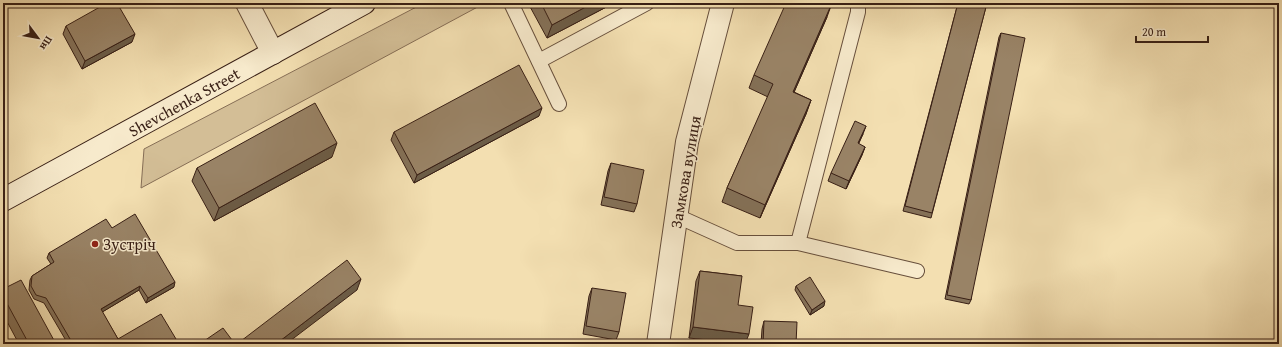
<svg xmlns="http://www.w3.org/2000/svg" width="1282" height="347" viewBox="0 0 1282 347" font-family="'Gentium Book Plus',serif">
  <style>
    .green { fill: #d3be96; stroke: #866e56 }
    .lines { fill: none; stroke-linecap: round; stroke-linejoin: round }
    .service-casing { stroke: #674f3c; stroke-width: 16 }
    .minor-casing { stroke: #674f3c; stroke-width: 24 }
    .secondary-casing { stroke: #381f15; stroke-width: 24 }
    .service { stroke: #f7eacc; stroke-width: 14 }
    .minor { stroke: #f7eacc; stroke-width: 22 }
    .secondary { stroke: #f7eacc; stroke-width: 22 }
    .wall { fill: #847158; stroke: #381f15 }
    .shaded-wall { fill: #6b5c47; stroke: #381f15 }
    .building { fill: #998366; stroke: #381f15 }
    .poi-dot { fill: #8f2418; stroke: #f7eacc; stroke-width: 1.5 }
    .labels { text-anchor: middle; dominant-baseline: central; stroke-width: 3; stroke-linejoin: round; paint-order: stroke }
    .street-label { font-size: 16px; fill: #381f15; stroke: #f7eacc }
    .poi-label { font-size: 16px; fill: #381f15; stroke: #f7eacc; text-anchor: start }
  </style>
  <rect width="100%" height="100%" fill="#f3dfb1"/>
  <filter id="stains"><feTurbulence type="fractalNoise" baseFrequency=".005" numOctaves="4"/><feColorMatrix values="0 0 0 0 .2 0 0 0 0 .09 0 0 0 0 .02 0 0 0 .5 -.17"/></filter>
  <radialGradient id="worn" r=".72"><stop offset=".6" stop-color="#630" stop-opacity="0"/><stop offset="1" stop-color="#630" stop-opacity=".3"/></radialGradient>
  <path class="green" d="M424,3h61l-344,185 3,-39z"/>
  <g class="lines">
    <g class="service-casing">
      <g id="service">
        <path d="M511,3l48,101"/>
        <path d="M539,61l108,-58"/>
        <path d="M677,216l60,27h61l60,-231v-9"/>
        <path d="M798,243l119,28"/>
      </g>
    </g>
    <g class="minor-casing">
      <g id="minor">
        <path d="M247,3l26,50"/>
        <path d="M658,344l29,-202 36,-139"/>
      </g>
    </g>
    <g class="secondary-casing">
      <path id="secondary" d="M3,200l361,-197"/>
    </g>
    <use href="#service" class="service"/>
    <use href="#minor" class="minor"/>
    <use href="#secondary" class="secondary"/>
  </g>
  <g class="wall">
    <path d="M528,3h86l-67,35z"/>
    <path d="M958,3h29l-56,215 -28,-7z"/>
    <path d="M827,17l-33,75 17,8 -5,14 -46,104 -38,-16 5,-14 41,-91 -19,-9 5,-13z"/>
    <path d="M66,26l66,16 -50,27 -19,-35z"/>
    <path d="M1001,33l-30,267 -2,4 -24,-5 54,-262z"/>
    <path d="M539,116l-125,67 -23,-43 3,-8z"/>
    <path d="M863,134l-5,10 7,3 -3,8 -16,34 -18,-8 3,-8z"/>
    <path d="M332,157l-118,64 -22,-40 5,-13z"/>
    <path d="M611,163l26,41 -3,8 -33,-7 7,-34z"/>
    <path d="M112,228l62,59 -28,16 -7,-13 -37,22 16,27 61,5h-111l-24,-41 -10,-4 -5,-9 1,-10 2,-4 19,-12 -4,-6 2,-5z"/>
    <path d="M700,271l42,5 -53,62 7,-57z"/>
    <path d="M796,286l28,20 -14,9 -15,-25z"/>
    <path d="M592,288l27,44 -3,8 -33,-6 6,-38z"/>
    <path d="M3,289l53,55h-37l-16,-30z"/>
    <path d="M764,321l32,23h-35l1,-15z"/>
  </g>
  <g class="shaded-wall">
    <path d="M593,3h21l-67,35 5,-13z"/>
    <path d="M832,3l-5,14 -39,89 5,-14z"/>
    <path d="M135,34l-3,8 -50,27 3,-8z"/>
    <path d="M811,100l-5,14 -46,104 5,-13z"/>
    <path d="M542,108l-3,8 -125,67 3,-8z"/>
    <path d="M866,126l-3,8 -8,18 3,-9z"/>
    <path d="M337,143l-5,14 -118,64 5,-13z"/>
    <path d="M865,147l-3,8 -16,34 3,-8z"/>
    <path d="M361,279l-4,11 -71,54h-10z"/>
    <path d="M175,282l-1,5 -28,16 2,-5z"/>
    <path d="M140,286l-1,4 -40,24 2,-5z"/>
    <path d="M825,301l-1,5 -14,9 2,-5z"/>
    <path d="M693,327l56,7 -4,10 -56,-6z"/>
  </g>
  <g class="building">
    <path d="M107,3h10l18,31 -50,27 -19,-35z"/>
    <path d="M541,3h52l-41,22z"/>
    <path d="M786,3h46l-39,89 18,8 -46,105 -38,-17 46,-104 -19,-9z"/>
    <path d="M958,3h29l-55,210 -27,-7z"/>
    <path d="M1001,33l24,5 -54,262 -24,-5z"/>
    <path d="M3,39l2,4 -2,1z"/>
    <path d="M519,65l23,43 -125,67 -23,-43z"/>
    <path d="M315,103l22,40 -118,65 -22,-40z"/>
    <path d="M855,121l11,5 -8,17 7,4 -16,34 -18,-8z"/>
    <path d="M611,163l33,7 -7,34 -33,-7z"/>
    <path d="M135,214l40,68 -27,16 -8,-12 -39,23 17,30 43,-25 18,30h-106l-27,-46 -10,-3 -5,-9 1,-10 22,-14 -5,-9 57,-34 6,9z"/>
    <path d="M347,260l14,19 -85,65h-39z"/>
    <path d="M700,271l42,5 -4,29 15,2 -4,27 -56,-7z"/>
    <path d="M810,277l15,24 -13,9 -16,-24z"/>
    <path d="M21,280l35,64h-27l-26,-48v-7z"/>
    <path d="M592,288l34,5 -7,39 -33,-6z"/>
    <path d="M764,321l33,1 -1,22h-33z"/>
    <path d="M223,328l12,16h-29l-2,-3z"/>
  </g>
  <circle class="poi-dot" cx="95" cy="244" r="4"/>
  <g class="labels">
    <g class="street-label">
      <text transform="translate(184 102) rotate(-29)">Shevchenka Street</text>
      <text transform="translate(685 172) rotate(-80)">Замкова вулиця</text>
    </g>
    <g class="poi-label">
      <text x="103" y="244">Зустріч</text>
    </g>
  </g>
  <rect width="1282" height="347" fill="none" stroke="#f3dfb1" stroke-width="16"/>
  <rect x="4" y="4" width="1274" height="339" fill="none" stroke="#381f15" stroke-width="2"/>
  <rect x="8" y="8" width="1266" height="331" fill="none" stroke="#381f15"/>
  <g transform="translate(38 38) rotate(122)" stroke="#f7eacc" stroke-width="3" paint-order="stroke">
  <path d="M0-3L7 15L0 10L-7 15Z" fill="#381f15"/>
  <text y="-6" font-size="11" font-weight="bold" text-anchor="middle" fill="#381f15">Пн</text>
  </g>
  <path d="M1136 36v6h72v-6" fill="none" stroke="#381f15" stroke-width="2"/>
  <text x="1142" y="36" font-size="12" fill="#381f15" stroke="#f7eacc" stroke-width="3" paint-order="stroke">20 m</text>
  <rect width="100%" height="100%" filter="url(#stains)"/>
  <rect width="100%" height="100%" fill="url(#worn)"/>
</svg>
